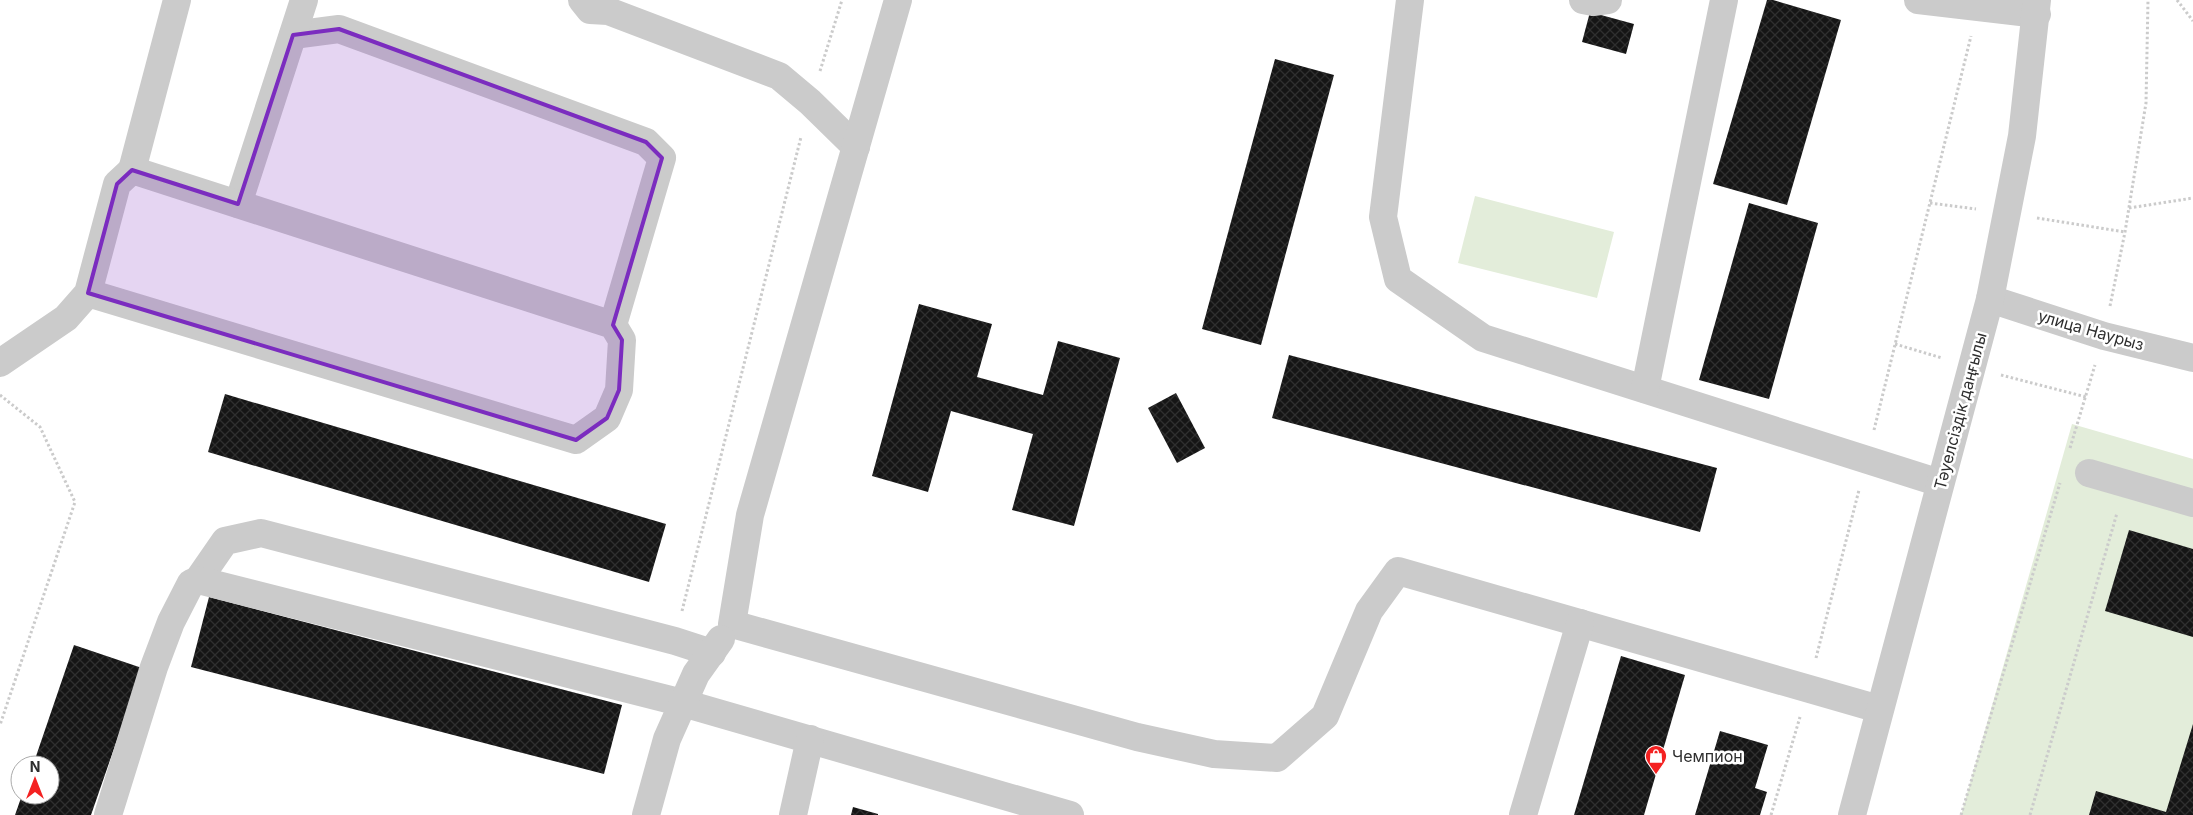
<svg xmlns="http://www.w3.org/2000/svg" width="2193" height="815" viewBox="0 0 2193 815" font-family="Inter,sans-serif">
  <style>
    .green { fill: #e3edda }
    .building { fill: url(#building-cross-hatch) }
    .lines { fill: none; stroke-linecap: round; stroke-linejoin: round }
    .path { stroke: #cbcbcb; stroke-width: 3; stroke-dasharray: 2.5 2.5; stroke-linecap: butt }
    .minor { stroke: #cbcbcb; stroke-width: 28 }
    .marked { fill: #7b2cbf; fill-opacity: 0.2; stroke: #7b2cbf; stroke-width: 4; stroke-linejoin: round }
    .labels { text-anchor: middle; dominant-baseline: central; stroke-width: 5; stroke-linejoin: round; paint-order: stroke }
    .street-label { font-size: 16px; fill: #2e2e2e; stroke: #fff }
    .poi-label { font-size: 16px; fill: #2e2e2e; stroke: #fff; text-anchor: start }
  </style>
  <defs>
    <pattern id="building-cross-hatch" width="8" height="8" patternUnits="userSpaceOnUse" patternTransform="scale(1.25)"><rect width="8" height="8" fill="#151515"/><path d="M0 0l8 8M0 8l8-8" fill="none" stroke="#2f2f2f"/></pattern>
  </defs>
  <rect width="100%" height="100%" fill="#fff"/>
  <g class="green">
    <path d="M1475,196l139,36 -17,66 -139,-35z"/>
    <path d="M2072,424l121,35v356h-232z"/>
  </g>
  <g class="building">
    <path d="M1767,0h6l68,20 -54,185 -74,-21z"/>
    <path d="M1590,12l44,12 -8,30 -44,-12z"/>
    <path d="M1275,59l59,16 -73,270 -59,-16z"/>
    <path d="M1749,203l69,20 -49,176 -70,-19z"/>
    <path d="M919,304l73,20 -15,53 66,18 15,-54 62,17 -46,168 -62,-16 21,-76 -82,-23 -23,81 -56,-16z"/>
    <path d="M1289,355l428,113 -17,64 -428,-114z"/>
    <path d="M1176,393l29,55 -28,15 -29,-55z"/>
    <path d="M225,394l441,130 -17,58 -441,-130z"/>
    <path d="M2129,530l64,19v88l-88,-26z"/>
    <path d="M209,597l413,108 -18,69 -413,-107z"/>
    <path d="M74,645l68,23 -51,147h-76l7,-20h28v-30h-17z"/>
    <path d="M1621,656l64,19 -41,140h-70z"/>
    <path d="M2193,724v91h-104l7,-24 70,21z"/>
    <path d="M1720,731l48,14 -13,43 12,4 -7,23h-65z"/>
    <path d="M853,807l25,7v1h-27z"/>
  </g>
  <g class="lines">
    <g class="path">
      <path d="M2177,0l16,21"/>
      <path d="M820,71l22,-71"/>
      <path d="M1930,203l46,6"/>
      <path d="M2129,208l64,-10"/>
      <path d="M2037,218l88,14"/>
      <path d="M2110,306l15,-74 21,-129 2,-103"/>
      <path d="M1895,344l47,14"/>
      <path d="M2001,375l85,22"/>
      <path d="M0,395l40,32 35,75 -75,223"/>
      <path d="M1874,430l97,-394"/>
      <path d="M2070,448l25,-83"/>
      <path d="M682,611l119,-474"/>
      <path d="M1816,658l43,-168"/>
      <path d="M1771,815l29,-98"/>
      <path d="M1961,815l99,-332"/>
      <path d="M2030,815l87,-302"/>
    </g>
    <g class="minor">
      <path d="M582,0l8,10 18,1 171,65 31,26 46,45"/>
      <path d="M898,0l-148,515 -18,109 405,113 77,17 63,4 48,-42 44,-105 29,-40 481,138"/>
      <path d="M1410,0l-27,217 15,62 85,59 457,145"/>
      <path d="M1583,0l10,2 15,-2"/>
      <path d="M1918,0l119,14"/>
      <path d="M293,35l46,-6 307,113 16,16 -49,167"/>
      <path d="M132,170l45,-170"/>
      <path d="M238,204l66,-204"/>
      <path d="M1990,299l114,37 89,22"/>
      <path d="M0,363l66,-45 22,-25 29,-109 15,-14 481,155 9,15 -3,50 -12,28 -31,22 -488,-147"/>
      <path d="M1645,389l79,-389"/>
      <path d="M2089,473l104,30"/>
      <path d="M198,580l27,-39 36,-8 414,108 37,12"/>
      <path d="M108,815l46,-148 17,-45 20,-39 7,-3 485,123 387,112"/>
      <path d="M646,815l21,-76 29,-65 25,-35"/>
      <path d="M793,815l17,-76"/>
      <path d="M1523,815l57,-192"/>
      <path d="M1852,815l138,-516 32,-163 15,-136"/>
    </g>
  </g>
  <path class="marked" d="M339,29l307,113 16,16 -49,167 9,15 -3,50 -12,28 -31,22 -488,-147 29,-109 15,-14 106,34 55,-169z"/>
  <defs>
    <g id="shop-pin" transform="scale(1.125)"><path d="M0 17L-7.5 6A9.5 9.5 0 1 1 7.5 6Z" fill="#f42121" stroke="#fff"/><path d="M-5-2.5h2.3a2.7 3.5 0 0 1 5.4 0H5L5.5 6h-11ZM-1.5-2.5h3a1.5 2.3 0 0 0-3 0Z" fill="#fff"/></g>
  </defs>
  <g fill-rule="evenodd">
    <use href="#shop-pin" x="1656" y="756"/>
  </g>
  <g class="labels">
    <g class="street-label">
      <text transform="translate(2091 330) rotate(16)">улица Наурыз</text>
      <text transform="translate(1960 411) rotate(-75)">Тәуелсіздік даңғылы</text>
    </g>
    <g class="poi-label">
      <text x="1672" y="756">Чемпион</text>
    </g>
  </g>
  <g transform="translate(35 780)"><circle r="24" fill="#ffffff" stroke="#ababab"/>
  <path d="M0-4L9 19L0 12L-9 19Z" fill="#f42121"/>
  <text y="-8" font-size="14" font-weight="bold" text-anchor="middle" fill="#2e2e2e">N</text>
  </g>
</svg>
